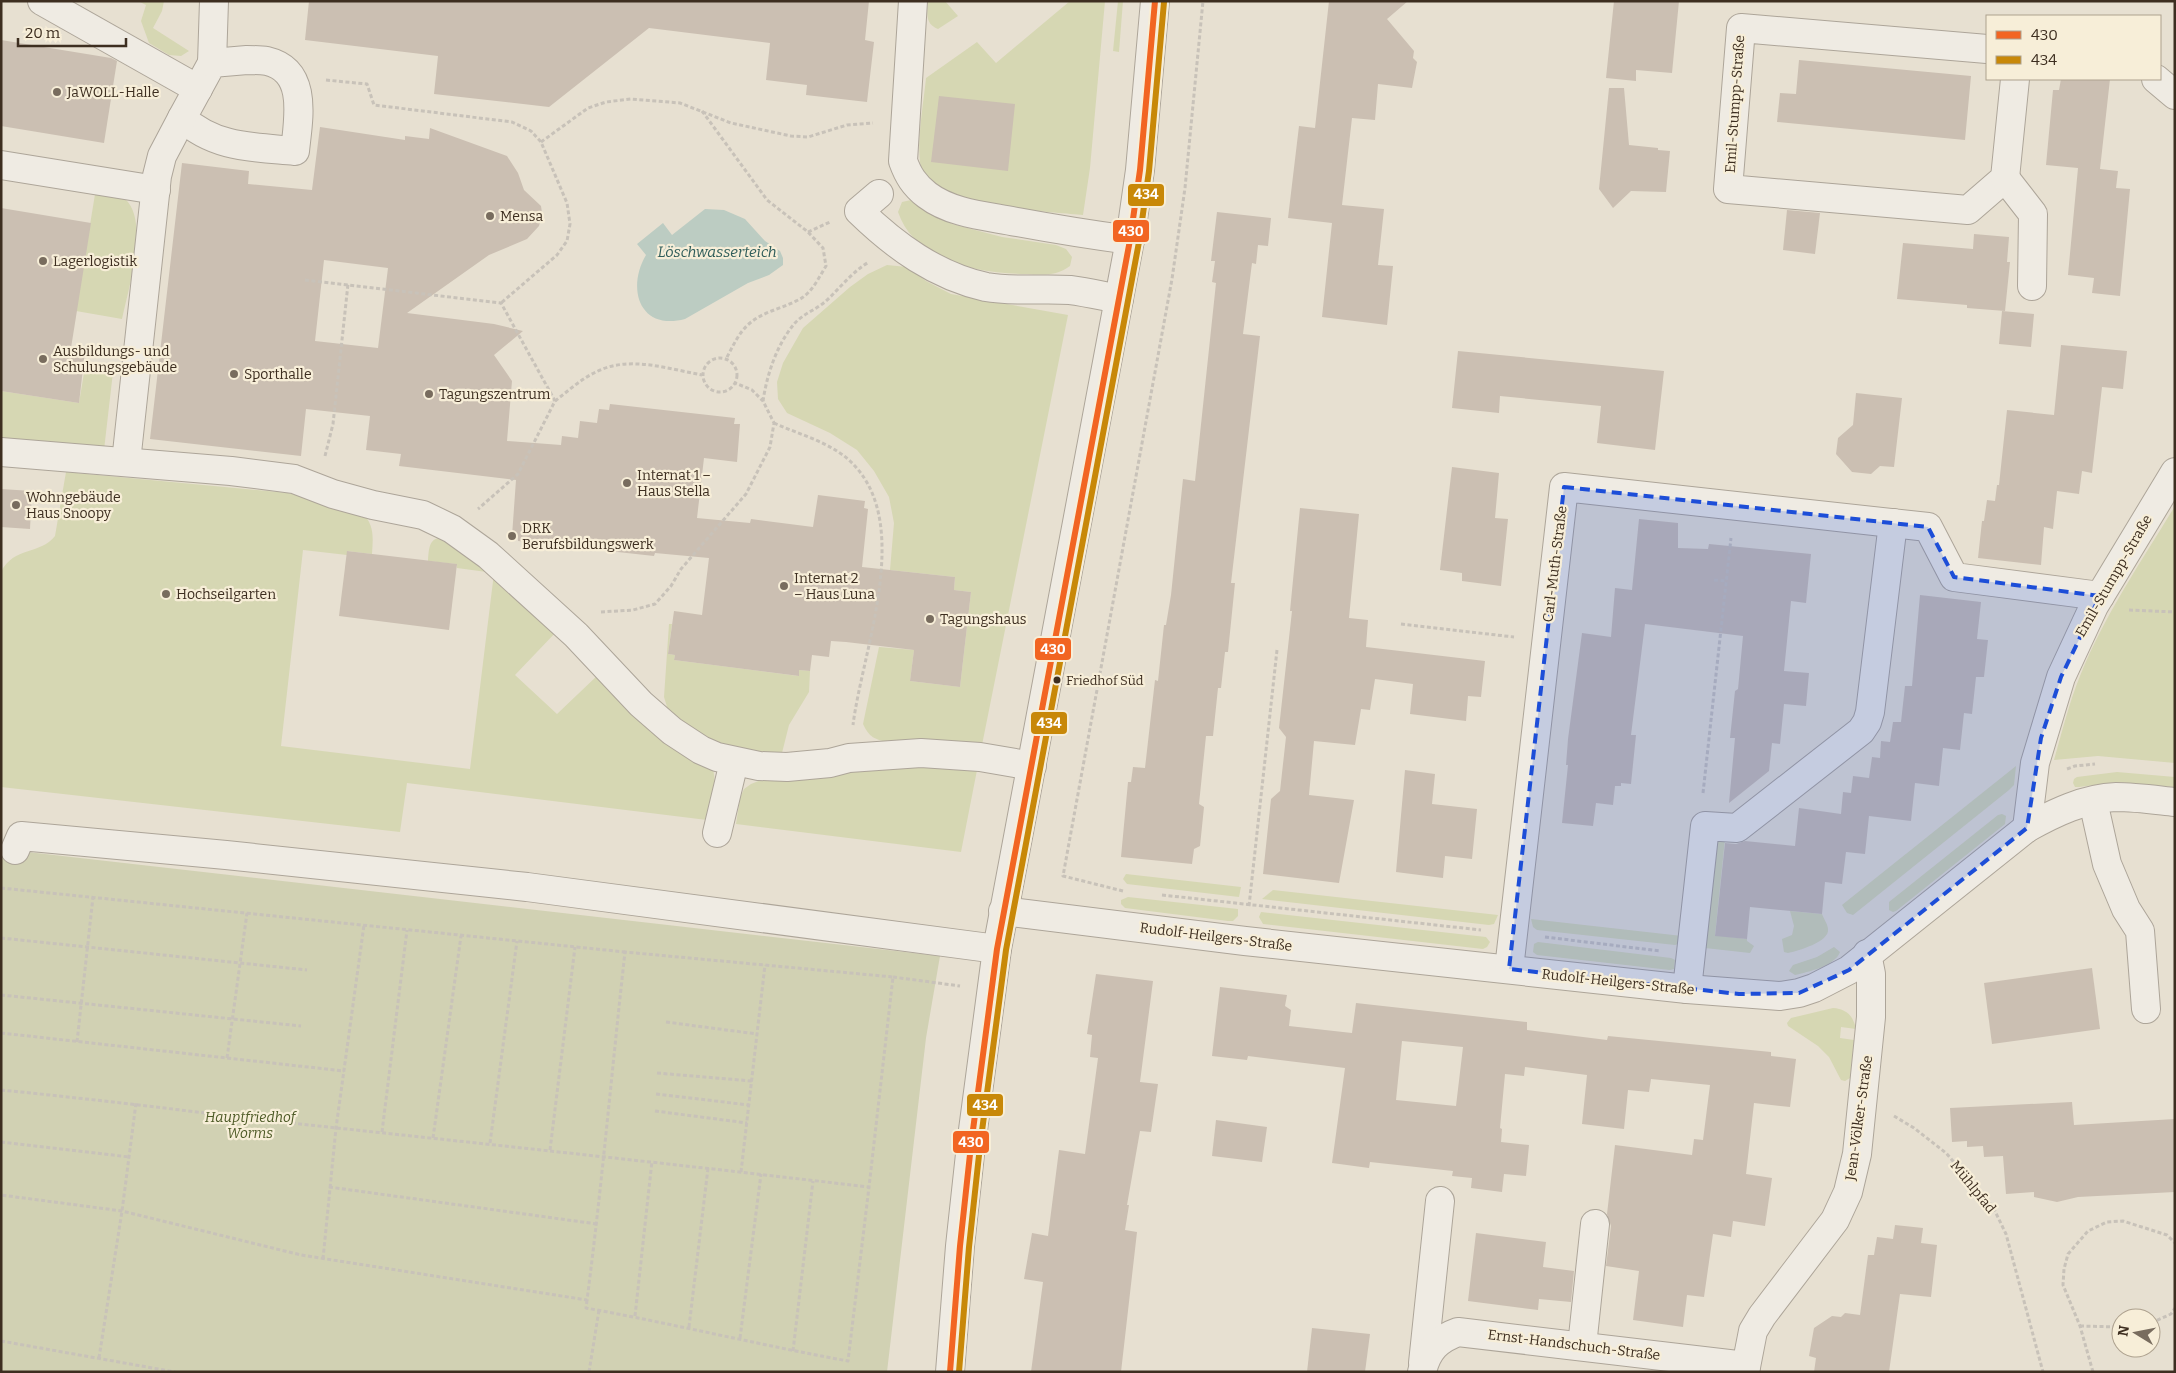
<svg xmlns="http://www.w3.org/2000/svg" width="2176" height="1373" viewBox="0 0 2176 1373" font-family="Bitter,serif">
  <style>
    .green { fill: #d6d7b3 }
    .cemetery { fill: #d1d1b3 }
    .water { fill: #bcccc2 }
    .building { fill: #cbbfb2; fill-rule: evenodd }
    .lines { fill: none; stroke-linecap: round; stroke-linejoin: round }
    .minor-casing { stroke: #ada599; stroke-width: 30 }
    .path { stroke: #c8c2b9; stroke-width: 3; stroke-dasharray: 4 2.5; stroke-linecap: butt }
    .minor { stroke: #efebe3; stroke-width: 28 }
    .bus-1-casing { stroke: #f7eed8; stroke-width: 10 }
    .bus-2-casing { stroke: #f7eed8; stroke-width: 10 }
    .bus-1 { stroke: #f26522; stroke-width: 6 }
    .bus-2 { stroke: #c88808; stroke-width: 6 }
    .marked { fill: #1d4ed8; fill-opacity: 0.2; stroke: #1d4ed8; stroke-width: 4; stroke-dasharray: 10 6; stroke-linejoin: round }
    .poi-dot { fill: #786c5e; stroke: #f7eed8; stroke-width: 2 }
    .bus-dot { fill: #3d2e20; stroke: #f7eed8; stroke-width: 2 }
    .labels { text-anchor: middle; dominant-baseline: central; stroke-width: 4.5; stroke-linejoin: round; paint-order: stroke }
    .bus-label { font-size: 13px; fill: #3d2e20; stroke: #f7eed8; text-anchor: start }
    .poi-label { font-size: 14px; fill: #3d2e20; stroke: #f7eed8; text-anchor: start }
    .street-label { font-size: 14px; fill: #3d2e20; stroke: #f7eed8 }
    .park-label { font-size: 14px; font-style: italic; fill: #4d5a26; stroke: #f7eed8 }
    .water-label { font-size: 15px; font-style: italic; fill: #2f5d5a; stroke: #f7eed8 }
    .line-badge { stroke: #f7eed8; stroke-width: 2 }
    .badge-label { font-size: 14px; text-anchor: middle; font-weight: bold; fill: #fff }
  </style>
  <rect width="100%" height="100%" fill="#e7e0d1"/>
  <g class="green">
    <path d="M138,1h26l-2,10 -9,17 36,23 -8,5 -12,-1 -20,-12 -8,-22 5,-16z"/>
    <path d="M928,1h17l13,15 -20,13c-13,-5 -11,-16 -10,-28z"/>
    <path d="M1070,1h35l-15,167 -7,47c-34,-3 -143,-9 -160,-42 -9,-17 1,-73 3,-95l51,-36 19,21z"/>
    <path d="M1118,1h5l-4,51 -6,-1z"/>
    <path d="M96,188c9,3 23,5 29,11 25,22 3,91 -3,120l-46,-8z"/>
    <path d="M911,200l41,24 50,13 54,8 10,4 6,8 -2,9c-13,10 -27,9 -43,8 -47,0 -112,-12 -129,-62l4,-10z"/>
    <path d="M887,265l20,2 19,14 25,13 117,21 -86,430 -93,-3c-14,-2 -20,-5 -26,-18l16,-77 35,3 -4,31 50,6 11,-95 -17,-2 1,-13 -65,-7 4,-47 -5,-26 -15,-26 -17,-21 -27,-17 -43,-20 -9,-14 -1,-17 6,-19 20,-35 47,-41 18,-13z"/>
    <path d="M85,367l28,5 -9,78 -103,-9v-50l78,12z"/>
    <path d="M66,472l222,21 73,19c14,12 12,26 11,42l-25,-3v4l-44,-5 -22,196 189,23 24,-196 -37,-5 -1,-4 -28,-3c1,-14 1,-25 18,-23l55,37 57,55 -43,45 42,39 42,-40 59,57 52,32c10,17 1,39 -3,57l-300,-37 -7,49 -399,-45v-215c13,-26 39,-17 54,-36z"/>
    <path d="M2175,506v257l-77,-7 -44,4c8,-28 15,-57 26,-84 24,-60 61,-114 95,-170z"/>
    <path d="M669,624h3l-4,30 7,1 -1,5 124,16 1,-6 11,1 -1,21 -20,33 -8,32 -31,-3 -55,-18 -27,-26 -4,-13z"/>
    <path d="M978,765l-17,87 -225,-28 4,-26 4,-9 7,-5 10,-4 66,-2 34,-12z"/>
    <path d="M2016,766l-2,19 -5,5 -156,125 -6,-2 -5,-8z"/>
    <path d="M2117,772l58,5v10l-58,-5 -38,5h-4l-2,-4 1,-4 3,-2z"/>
    <path d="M2002,814l4,2 -1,8 -109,87 -3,1 -4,-2v-8l109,-87z"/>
    <path d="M1714,837l11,2 -10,96 32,4v2l7,5 -4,7 -45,-5z"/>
    <path d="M1126,874l115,13 -2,10 -112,-13 -4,-5z"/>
    <path d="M1273,890l225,25 -4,9 -5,1 -227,-26z"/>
    <path d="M1128,897l110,12v7l-5,5h-5l-103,-13 -4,-4v-4z"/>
    <path d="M1790,911l32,3c2,5 6,11 6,15 2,13 -31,22 -40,24l-4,-1 -2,-13 10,-4 2,-9z"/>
    <path d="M1261,912l225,25 4,5 -3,5 -4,2 -220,-25 -4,-7z"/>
    <path d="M1531,919l151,17 -4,8 -3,1 -138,-15 -4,-3z"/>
    <path d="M1538,942l133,16 4,2 -1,9 -4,1 -133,-15 -4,-3 1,-8z"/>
    <path d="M1834,947l6,5c-5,14 -32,20 -45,23l-6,-4 4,-6 24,-8z"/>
    <path d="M1833,1008c13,1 20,7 23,21l-15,-2 -1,11 14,2 -4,38 -5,3 -4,-1 -12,-23 -11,-11 -30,-20 -1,-3 4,-5z"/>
  </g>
  <path class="cemetery" d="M1,849l939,107 -14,82 -39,334h-886z"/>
  <path class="water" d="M705,209l19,1 21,9 20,22 15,10 3,7v7l-14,10 -21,8 -63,36c-45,12 -59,-30 -39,-64l-9,-11 26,-21 9,12z"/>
  <g class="building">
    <path d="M309,1h560l-4,39 9,2 -7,60 -61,-7 1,-10 -41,-5 4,-37 -121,-15 -100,79 -115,-13 4,-38 -133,-16z"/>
    <path d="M1329,1h79l-21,18 27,32 -1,7 4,4 -5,26 -34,-4 -3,36 -23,-2 -10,87 42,4 -6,56 15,1 -6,59 -65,-8 10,-94 -44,-5 11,-92 16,2z"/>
    <path d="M1614,1h65l-7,72 -36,-3v11l-30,-3z"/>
    <path d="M1,40l110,18 6,3 -13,82 -103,-17z"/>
    <path d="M1799,60l172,16 -6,64 -188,-18 3,-29 16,1z"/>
    <path d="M2061,79h49l-10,90 18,2 -2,17 14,1 -10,107 -28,-3 2,-15 -26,-3 10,-107 -32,-3 7,-75h6z"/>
    <path d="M1609,88h15l5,57 29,3v2l12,1 -4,41 -35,-1 -18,17 -14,-19z"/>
    <path d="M939,96l76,8 -7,67 -77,-9z"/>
    <path d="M320,127l85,13v-4l24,3 1,-11 77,28 11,17 6,17 17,16 1,7 -3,13 -12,13 -38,16 -82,58 87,11 29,7 -29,24 18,26 -5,60 54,4 1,-9 16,2 2,-17 17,2 2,-14 10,1 1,-6 125,14 -1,6h6l-3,38 -33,-4 -7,60 53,5 1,-4 62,8 5,-32 47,6 -1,7 4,1 -6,58 93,10 -1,13 17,2 -11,95 -50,-6 4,-31 -68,-8 -15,-1 -2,16 -17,-2 -2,16 -11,-1v6l-125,-16 1,-5 -7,-1 6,-43 28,4 7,-57 -54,-5 -1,3 -136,-15v-5h-6l4,-56 -117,-14 2,-12 -35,-4 4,-34 -64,-7 -5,47 -151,-17 32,-276 67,8 -1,13 64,6zM324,260l64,8 -10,80 -63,-7z"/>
    <path d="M1,208l90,15 -20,125 14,3 -6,52 -78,-12z"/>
    <path d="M1787,210l33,3 -5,41 -32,-4z"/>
    <path d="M1217,212l54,6 -3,28 -10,-1 -2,19 -4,-1 -9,71 17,2 -29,247h4l-7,69h-3l-4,36h-3l-5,48h-7l-7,68 5,3 -4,39 -6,3 -2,15 -71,-7 7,-75h3l2,-15 12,1 10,-88 3,1 6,-56h2l5,-30 12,-116 12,2 21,-198 -4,-1 3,-21h-4z"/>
    <path d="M1974,234l35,3 -2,25h3l-5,49 -38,-3v-3l-70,-6 6,-56 70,6z"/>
    <path d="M2002,311l32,3 -3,33 -32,-3z"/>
    <path d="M2061,345l66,6 -4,38 -21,-2 -10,86 -10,-2 -3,23 -22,-3 -4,38 -9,-2 -3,38 -63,-7 4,-37h2l3,-21 8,1 2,-16h2l8,-75 47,5z"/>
    <path d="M1458,351l206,20 -9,79 -58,-7 4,-37 -101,-10 -1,17 -47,-5z"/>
    <path d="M1856,393l46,5 -8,69 -14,-1 -9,8 -19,-2 -16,-18 2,-16 15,-13z"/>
    <path d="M1452,467l47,6 -4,45 13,1 -7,67 -39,-5v-8l-22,-3z"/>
    <path d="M1,489l31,2 -2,38 -29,-2z"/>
    <path d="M1300,508l59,6 -10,104 19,2 -2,27 119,14 -4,36 -13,-1 -2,25 -56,-7 3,-30 -38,-5 -5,31 -9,-1 -6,36 -41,-4 -5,54 45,5 -15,83 -76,-9 8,-75 9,-8 6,-54 -7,-9 13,-117h-2z"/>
    <path d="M1639,519l39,4v25l30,1 1,-5 102,10 -5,49 -15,-2 -7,70 25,2 -3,33 -22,-2 -4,40 -8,-1 -3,28 -40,32 6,-65h-5l5,-47 3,-2 5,-53 -98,-12 -14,111h5l-5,49 -10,-1v3h-6l-2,19 -17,-2 -3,23 -31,-3 6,-58h-2l2,-26 14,-106 29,4 4,-49 17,2z"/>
    <path d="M347,551l110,13 -8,66 -110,-14z"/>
    <path d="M1920,595l61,7 -4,37 11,1 -4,37h-8l-4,37 -8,-1 -4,37 -17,-2 -4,38 -24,-3 -4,38 -42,-5 -4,38 -19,-2 -4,32 -17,-2 -3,32 -72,-7 -3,32 -32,-3 10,-93 11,1 9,-3 50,5 4,-38 42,6 2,-22 8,1 2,-17 16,2 3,-21 8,1 1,-17 9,1 3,-20h8l4,-36h7z"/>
    <path d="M1405,770l30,4 -3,30 45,5 -5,50 -27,-3 -2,22 -47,-6z"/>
    <path d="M2092,968l8,61 -108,15 -8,-61z"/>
    <path d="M1096,974l57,7 -13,101 18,2 -7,48 -11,-1 -13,74h2l-4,25 12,2 -16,140h-90l12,-90 -19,-3 8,-46 16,3 11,-86 26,4 13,-96 -8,-1 2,-22 -5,-1z"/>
    <path d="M1220,987l67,8 -2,11 6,4 -2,16 63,7 4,-30 171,19v8l80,10 1,-4 163,16v4l25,3 -6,48 -36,-4 -8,71 26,4 -7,48 -32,-5 -2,16 -18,-3 -9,63 -17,-2 -4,32 -50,-7 6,-49 -33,-5 5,-40 -4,-12 8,-69 77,10 2,-16 9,1 7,-55 -59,-6 -2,13 -21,-2 -4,39 -42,-5 5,-49 -62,-8 -1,9 -19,-2 -5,54 2,1 -1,13 28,3 -3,31 -22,-2 -2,18 -31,-4 1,-10 -20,-2 1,-5 -83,-9 -1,6 -37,-5 13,-95 -97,-12 -1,4 -35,-4zM1402,1041l61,6 -7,59 -60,-6z"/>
    <path d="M2072,1102l2,23 101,-6v73l-97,5 -21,5 -23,-5v-5l-28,2 -3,-38 -19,1 -1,-11 -16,1v-6l-15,1 -2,-34z"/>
    <path d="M1216,1120l51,7 -5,35 -50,-6z"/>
    <path d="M1895,1225l28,3 -2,15 16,2 -6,52 -31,-3 -11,78h-75l2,-14 -7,-2 5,-28 18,-12 9,1 4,-4 15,2 8,-60h6l3,-18 16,2z"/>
    <path d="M1476,1233l70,9 -3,25 31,4 -3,31 -32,-3 -1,11 -70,-9z"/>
    <path d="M1312,1328l58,6 -5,38h-58z"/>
  </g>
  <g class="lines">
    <g class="minor-casing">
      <g id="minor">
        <path d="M42,1l156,88"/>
        <path d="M913,1l-10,160c5,14 11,24 24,34 25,19 60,21 90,27 38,7 75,13 113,18"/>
        <path d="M1987,49l-246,-21 -13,161 240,21 37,-32 10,-99"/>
        <path d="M247,60c6,0 14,0 20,1 42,10 31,59 28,90 -43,-4 -80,-3 -113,-33l30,-55z"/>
        <path d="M212,63l2,-62"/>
        <path d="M2156,79l19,16"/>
        <path d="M1,165l155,25"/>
        <path d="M2005,178l28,36 -1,72"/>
        <path d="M879,194l-20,17c36,35 77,65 127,76 27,5 56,1 84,3 16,2 33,6 49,9"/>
        <path d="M1,452l230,19 63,8 39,15 40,11 50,10 29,14 36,26 88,80 65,69 31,27 29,19 16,7 42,9 28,1 43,-4 19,-5 72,-5 59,4 52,9"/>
        <path d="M126,462l31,-286 5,-20 20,-38"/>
        <path d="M2093,801l14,63 19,45 14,22 6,78"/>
        <path d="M2027,828l8,-65 26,-86 33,-71 81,-134"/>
        <path d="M717,833l17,-71"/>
        <path d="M15,850l6,-14 205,19 301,32 470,62"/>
        <path d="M1003,911l242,30 442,48 93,7 19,-3 15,-5 35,-18 178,-142c27,-15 58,-30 89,-31 19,0 40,3 59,5"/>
        <path d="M1509,969l55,-482 364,40 26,50 146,19"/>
        <path d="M1687,989l18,-163 32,2 124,-97 6,-9 3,-10 23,-189"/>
        <path d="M1582,1346l13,-122"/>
        <path d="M1423,1363l17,-162"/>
        <path d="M950,1372l10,-126 11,-101 26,-196 133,-709 10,-70 15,-169"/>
        <path d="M1422,1372c5,-22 16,-33 36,-40l288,34"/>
        <path d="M1745,1372l8,-41 9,-15 73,-96 13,-28 9,-38 14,-137v-43l-4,-20"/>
      </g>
    </g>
    <g class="path">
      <path d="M326,80l41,4 7,21 138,17 19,9 10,11 26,61 3,21 -3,17 -10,14 -56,48"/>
      <path d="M702,111l65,89 41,32 15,16 3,18c-8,13 -15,29 -30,35 -16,8 -33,11 -46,22 -11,9 -17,23 -24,36"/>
      <path d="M541,142l47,-34 18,-6 25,-3 49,4 51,20 60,13 17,1 39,-12 26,-2"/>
      <path d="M808,232l22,-10"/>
      <path d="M305,280l196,23 54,98 -37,73 -40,35"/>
      <circle cx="720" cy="375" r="17"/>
      <path d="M555,401c13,-10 26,-22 41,-29 32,-17 73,-3 106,3"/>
      <path d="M763,401c4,-27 14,-57 32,-78 8,-9 22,-14 31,-22 15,-14 26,-29 43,-39"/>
      <path d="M774,423c26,12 60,20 80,42 59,62 8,187 -1,260"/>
      <path d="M325,456l8,-32 15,-140"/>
      <path d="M1714,580l13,1"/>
      <path d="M2129,610l46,2"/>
      <path d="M601,612l32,-2 22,-6 16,-18 10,-17 65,-75 24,-47 4,-24 -11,-22 -11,-11 -17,-7"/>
      <path d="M1401,624l113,13"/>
      <path d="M2067,769l8,-3 20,-2"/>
      <path d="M1703,793l28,-255"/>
      <path d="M1,888l624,64"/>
      <path d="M1123,891l-60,-15 109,-597 13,-91 18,-187"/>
      <path d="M1162,895l319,35"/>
      <path d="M1249,906l28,-256"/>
      <path d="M1545,937l115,14"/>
      <path d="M1,938l306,32"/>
      <path d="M893,977l67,9"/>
      <path d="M1,995l300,31"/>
      <path d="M666,1022l91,12"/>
      <path d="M1,1033l343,38"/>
      <path d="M77,1042l16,-145"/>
      <path d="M227,1058l20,-145"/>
      <path d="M657,1073l95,8"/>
      <path d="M1,1090c112,11 224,26 336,38 177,19 354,38 532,59l24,-210 -268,-25c-13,116 -23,233 -38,348l-286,-45 -179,-44 -121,-16"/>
      <path d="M656,1094l93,11"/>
      <path d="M655,1111l92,12"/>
      <path d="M1894,1116l20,12 32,25 47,54 13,27 37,138"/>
      <path d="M382,1132l25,-202"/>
      <path d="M433,1138l28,-202"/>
      <path d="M1,1142l128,15"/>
      <path d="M490,1143l27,-202"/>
      <path d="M550,1150l25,-203"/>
      <path d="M741,1172l24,-207"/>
      <path d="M329,1187l268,37"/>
      <path d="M323,1259l13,-131 28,-203"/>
      <path d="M587,1300l-1,8c88,16 174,37 262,53l21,-174"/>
      <path d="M635,1316l17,-155"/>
      <path d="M2151,1323l20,-9 4,-6"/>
      <path d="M2080,1326l41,1"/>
      <path d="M689,1327l19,-159"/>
      <path d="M740,1338l21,-164"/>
      <path d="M1,1341l174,31"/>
      <path d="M793,1351l20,-170"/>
      <path d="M99,1358l23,-147 14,-108"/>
      <path d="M589,1372l10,-62"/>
      <path d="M2093,1372l-13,-46 -17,-41 1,-16 4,-15 20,-23 19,-9 16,-1 44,14 8,8"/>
    </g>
    <use href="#minor" class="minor"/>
    <g class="bus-1-casing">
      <path id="bus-1" d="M950,1372l10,-126 11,-101 26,-196 133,-709 10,-70 15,-169"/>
    </g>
    <g class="bus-2-casing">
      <path id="bus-2" d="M959,1372l10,-125 11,-101 26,-196 133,-708 10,-71 15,-169"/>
    </g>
    <use href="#bus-1" class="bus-1"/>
    <use href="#bus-2" class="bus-2"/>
  </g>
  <path class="marked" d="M1564,487l364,40 26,50 146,19 -39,81 -20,61 -14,90 -178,142 -50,23 -60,1 -230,-25z"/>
  <g class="poi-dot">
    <circle cx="57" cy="92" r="5"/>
    <circle cx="490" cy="216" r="5"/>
    <circle cx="43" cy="261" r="5"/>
    <circle cx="43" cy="359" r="5"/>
    <circle cx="234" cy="374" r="5"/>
    <circle cx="429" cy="394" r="5"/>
    <circle cx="627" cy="483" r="5"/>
    <circle cx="16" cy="505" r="5"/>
    <circle cx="512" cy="536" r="5"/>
    <circle cx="784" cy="586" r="5"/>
    <circle cx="166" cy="594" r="5"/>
    <circle cx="930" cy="619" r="5"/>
  </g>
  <circle class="bus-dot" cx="1057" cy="680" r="4.5"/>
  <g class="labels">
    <g class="bus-label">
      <text x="1066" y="680">Friedhof Süd</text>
    </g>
    <g class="poi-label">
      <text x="67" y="92">JaWOLL-Halle</text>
      <text x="500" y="216">Mensa</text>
      <text x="53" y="261">Lagerlogistik</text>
      <text x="53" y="351">Ausbildungs- und<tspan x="53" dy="16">Schulungsgebäude</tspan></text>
      <text x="244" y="374">Sporthalle</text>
      <text x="439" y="394">Tagungszentrum</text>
      <text x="637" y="475">Internat 1 –<tspan x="637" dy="16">Haus Stella</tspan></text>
      <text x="26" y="497">Wohngebäude<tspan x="26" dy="16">Haus Snoopy</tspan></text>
      <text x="522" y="528">DRK<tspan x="522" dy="16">Berufsbildungswerk</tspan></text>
      <text x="794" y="578">Internat 2<tspan x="794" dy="16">– Haus Luna</tspan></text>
      <text x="176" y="594">Hochseilgarten</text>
      <text x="940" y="619">Tagungshaus</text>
    </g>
    <g class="street-label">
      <text transform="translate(1735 104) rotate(-86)">Emil-Stumpp-Straße</text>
      <text transform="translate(1555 564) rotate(-83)">Carl-Muth-Straße</text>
      <text transform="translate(2114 576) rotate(-60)">Emil-Stumpp-Straße</text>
      <text transform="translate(1216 937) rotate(7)">Rudolf-Heilgers-Straße</text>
      <text transform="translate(1618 982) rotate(6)">Rudolf-Heilgers-Straße</text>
      <text transform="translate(1859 1118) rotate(-82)">Jean-Völker-Straße</text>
      <text transform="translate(1973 1187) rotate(51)">Mühlpfad</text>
      <text transform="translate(1574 1345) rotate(7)">Ernst-Handschuch-Straße</text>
    </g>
    <g class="park-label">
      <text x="250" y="1117">Hauptfriedhof<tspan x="250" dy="16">Worms</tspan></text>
    </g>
    <g class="water-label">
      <text x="717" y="252">Löschwasserteich</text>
    </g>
  </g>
  <g class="line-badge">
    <rect x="1127" y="183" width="38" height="24" rx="5" fill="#c88808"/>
    <rect x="1112" y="219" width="38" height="24" rx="5" fill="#f26522"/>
    <rect x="1034" y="637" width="38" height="24" rx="5" fill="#f26522"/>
    <rect x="1030" y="711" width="38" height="24" rx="5" fill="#c88808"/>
    <rect x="966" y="1093" width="38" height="24" rx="5" fill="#c88808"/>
    <rect x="952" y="1130" width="38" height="24" rx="5" fill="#f26522"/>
  </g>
  <g class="badge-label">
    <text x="1146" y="199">434</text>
    <text x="1131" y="236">430</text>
    <text x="1053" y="654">430</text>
    <text x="1049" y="728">434</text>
    <text x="985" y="1110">434</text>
    <text x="971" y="1147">430</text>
  </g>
  <rect width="2176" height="1373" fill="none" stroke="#3d2e20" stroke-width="5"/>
  <rect x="1986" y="15" width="175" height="65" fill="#f7eed8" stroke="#ada18e"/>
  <rect x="1996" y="31" width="25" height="8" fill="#f26522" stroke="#ada18e"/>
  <text x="2031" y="40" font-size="15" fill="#3d2e20">430</text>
  <rect x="1996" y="56" width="25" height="8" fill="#c88808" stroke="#ada18e"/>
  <text x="2031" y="65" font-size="15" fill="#3d2e20">434</text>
  <g transform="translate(2136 1333) rotate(280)"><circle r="24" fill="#f7eed8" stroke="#ada18e"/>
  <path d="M0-4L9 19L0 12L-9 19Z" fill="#786c5e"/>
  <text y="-8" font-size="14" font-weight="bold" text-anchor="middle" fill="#3d2e20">N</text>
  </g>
  <path d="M18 38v8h108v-8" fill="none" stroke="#3d2e20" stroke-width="2.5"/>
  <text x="25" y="38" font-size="15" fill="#3d2e20" stroke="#f7eed8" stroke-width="4" paint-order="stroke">20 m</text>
</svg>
